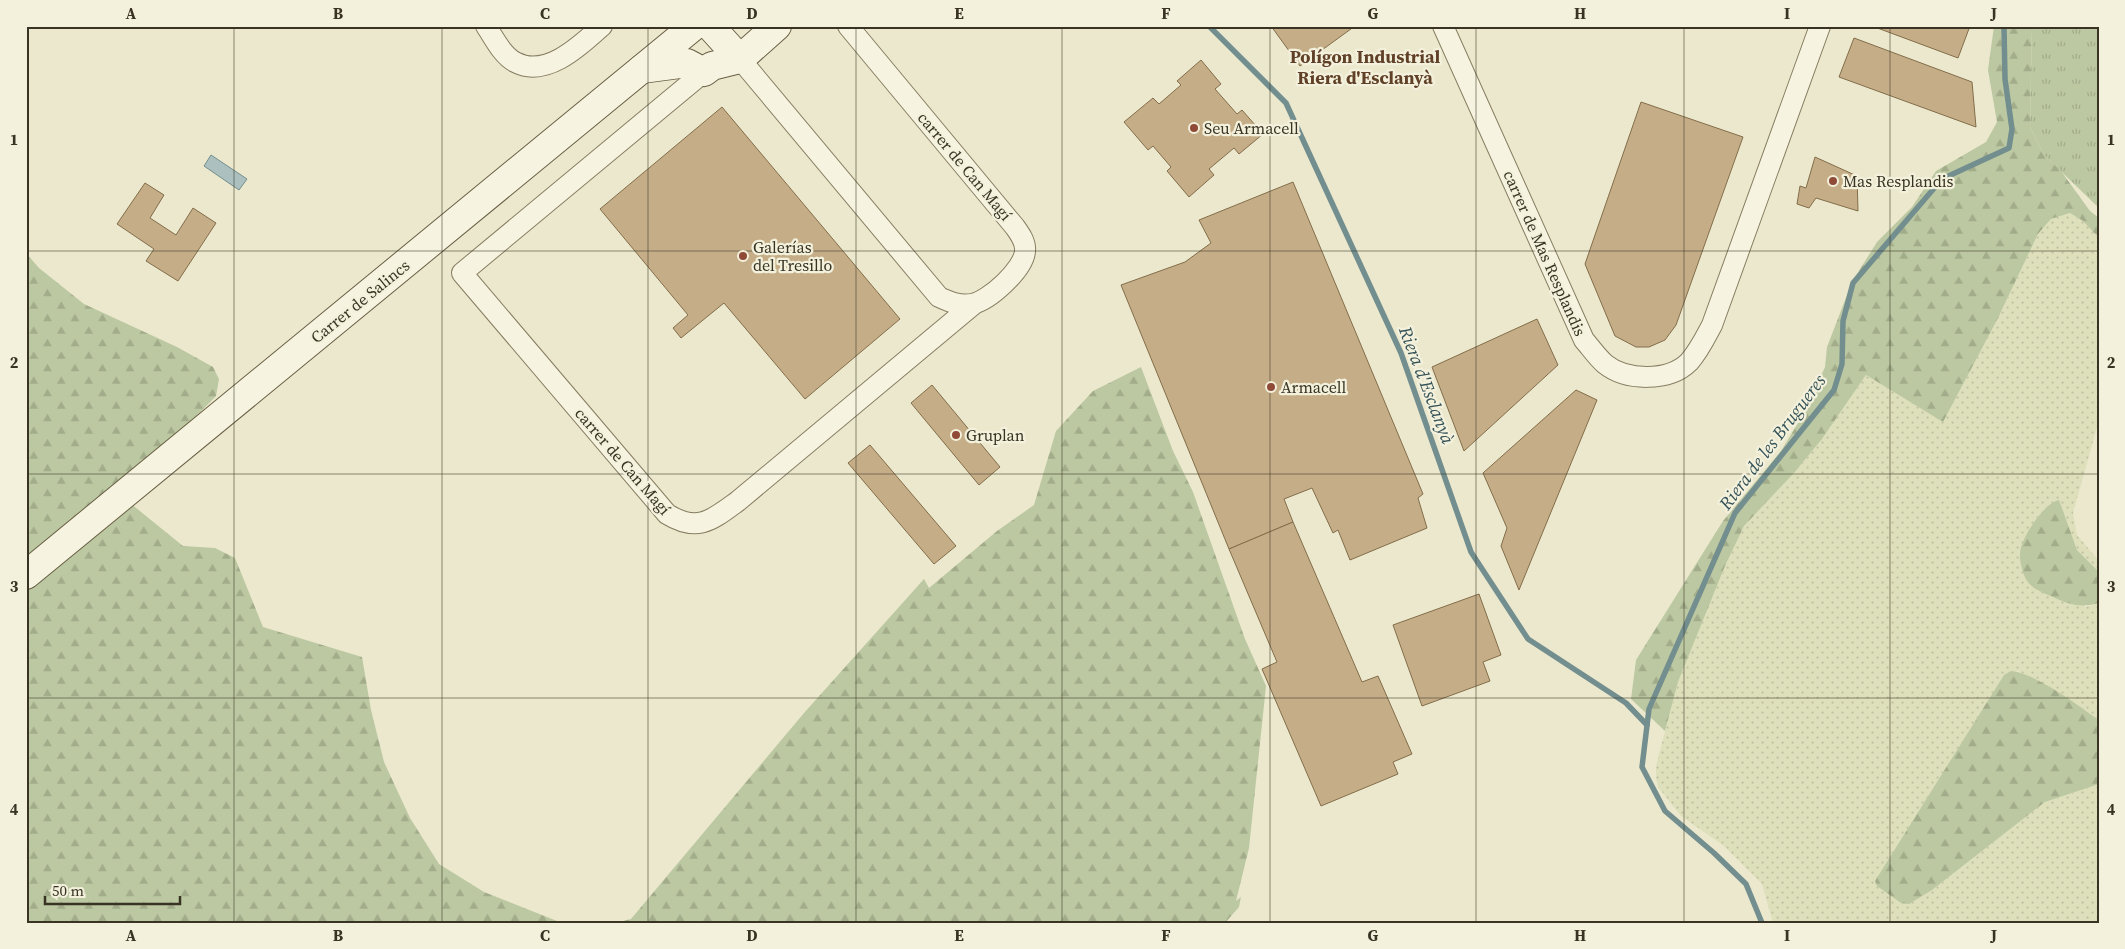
<svg xmlns="http://www.w3.org/2000/svg" width="2125" height="949" viewBox="0 0 2125 949" font-family="'Source Serif 4',serif">
  <style>
    .farmland { fill: url(#farmland-dots) }
    .grass { fill: url(#grass-tufts) }
    .forest { fill: url(#forest-firs) }
    .water { fill: #acc1bf; stroke: #738e8e }
    .lines { fill: none; stroke-linecap: round; stroke-linejoin: round }
    .stream { stroke: #738e8e; stroke-width: 5.5 }
    .building { fill: #c5ae87; stroke: #836d4a }
    .minor-casing { stroke: #877d62; stroke-width: 22 }
    .secondary-casing { stroke: #695f45; stroke-width: 30 }
    .minor { stroke: #f6f4e0; stroke-width: 20 }
    .secondary { stroke: #f6f4e0; stroke-width: 28 }
    .grid { fill: none; stroke: #393324; stroke-width: 1; stroke-opacity: 0.55 }
    .poi-dot { fill: #8f4a38; stroke: #f3f1dc; stroke-width: 2 }
    .labels { text-anchor: middle; dominant-baseline: central; stroke-width: 4.5; stroke-linejoin: round; paint-order: stroke }
    .poi-label { font-size: 16px; fill: #393324; stroke: #f3f1dc; text-anchor: start }
    .street-label { font-size: 16px; fill: #393324; stroke: #f3f1dc }
    .neighbourhood-label { font-size: 18px; font-weight: bold; fill: #614028; stroke: #f3f1dc }
    .water-label { font-size: 18px; font-style: italic; fill: #355257; stroke: #f3f1dc }
    .neatline { fill: none; stroke: #393324; stroke-width: 2 }
    .grid-label { font-size: 16px; text-anchor: middle; font-weight: bold; fill: #393324 }
  </style>
  <defs>
    <pattern id="farmland-dots" width="8" height="8" patternUnits="userSpaceOnUse" patternTransform="scale(1.25)"><rect width="8" height="8" fill="#dee0bb"/><path d="M2 2h.1M6 6h.1" fill="none" stroke="#bfc1a1" stroke-width="1.8" stroke-linecap="round"/></pattern>
    <pattern id="grass-tufts" width="24" height="20" patternUnits="userSpaceOnUse" patternTransform="scale(1.25)"><rect width="24" height="20" fill="#bcc8a1"/><path d="M3 7l-1-3M5 7V3M7 7l1-3M15 17l-1-3M17 17v-4M19 17l1-3" fill="none" stroke="#a2ac8a"/></pattern>
    <pattern id="forest-firs" width="22" height="20" patternUnits="userSpaceOnUse" patternTransform="scale(1.25)"><rect width="22" height="20" fill="#bcc8a1"/><path d="M5 1l3.5 6h-7zM16 11l3.5 6h-7z" fill="#a2ac8a"/></pattern>
  </defs>
  <rect width="100%" height="100%" fill="#ebe8cd"/>
  <path class="farmland" d="M2070,213l13,8 16,17v182l-26,93 4,22 22,26v11l-22,-22 -6,-15 14,72 14,-4v117l-27,-19 -54,-30 -14,4 -17,28 -55,187 113,-88 54,-18v139h-326l-11,-39 -38,-38 -43,-30 -23,-29 -2,-10v-11l22,-84 47,-116 19,-40 50,-53 28,-34 44,-64 77,46 54,-101 41,-86 13,-15z"/>
  <path class="grass" d="M2032,26h67v182l-55,-53 -14,-28z"/>
  <g class="forest">
    <path d="M1994,26h38l-2,101 14,28 17,16 29,40 9,7v20l-16,-17 -13,-8 -19,6 -13,15 -41,86 -54,102 -77,-47 -44,64 -28,34 -50,53 -19,40 -47,116 -13,49 -34,-32 5,-39 87,-139 58,-70 25,-41 19,-43 2,-20 25,-65 25,-40 35,-35 24,-36 50,-29 11,-20 -9,-52z"/>
    <path d="M26,253l13,15 45,36 93,43 36,20 6,12 -3,17 -94,96 8,11 53,43 32,2 20,10 28,69 99,30 9,53 13,52 26,56 29,46 45,28 78,31h-536z"/>
    <path d="M1141,367l32,84 20,41 52,147 21,47 -17,162 -13,53 5,-4 -2,10 -14,16h-609l15,-4 173,-206 120,-134 5,9 68,-57 37,-26 22,-74 37,-40z"/>
    <path d="M2059,500l18,50 22,22v31c-18,5 -28,2 -44,-5 -11,-5 -23,-8 -29,-19 -3,-5 -7,-19 -6,-26 1,-15 24,-50 39,-53z"/>
    <path d="M2011,671c24,2 67,34 88,49v64l-54,18 -113,88 -23,14 -8,-1 -24,-17 -2,-5 129,-206z"/>
  </g>
  <path class="water" d="M211,155l36,24 -8,11 -35,-24z"/>
  <g class="lines">
    <g class="stream">
      <path d="M1209,26l77,77 115,250 70,199 57,87 98,64 21,22"/>
      <path d="M1762,923l-16,-39 -32,-31 -49,-42 -23,-44 7,-58 86,-196 99,-123 8,-26 1,-43 10,-38 89,-104 67,-31 3,-19 -7,-50 -1,-53"/>
    </g>
  </g>
  <g class="building">
    <path d="M1271,26h84l-55,40z"/>
    <path d="M1872,26h98l-12,32z"/>
    <path d="M1854,38l118,44 4,45 -137,-50z"/>
    <path d="M1201,60l20,24 -6,5 22,25 5,-4 21,24 -24,20 -5,-6 -25,21 5,6 -25,22 -22,-26 4,-4 -18,-21 -5,4 -24,-28 29,-24 6,6 22,-19 -4,-4z"/>
    <path d="M1641,102l102,35 -67,188 -11,15 -16,7h-13l-21,-11 -30,-72z"/>
    <path d="M722,107l178,212 -95,80 -81,-96 -43,35 -8,-10 15,-13 -88,-106z"/>
    <path d="M1815,157l42,19 1,35 -42,-13 -7,10 -12,-4 3,-18 6,2z"/>
    <path d="M1293,182l130,312 -5,4 9,30 -77,32 -12,-30 -5,3 -21,-45 -28,11 9,23 -64,27 -108,-264 64,-23 26,-19 -12,-23z"/>
    <path d="M145,183l19,12 -14,23 26,17 17,-27 23,15 -38,58 -32,-20 8,-12 -37,-25z"/>
    <path d="M1537,319l21,46 -94,86 -32,-84z"/>
    <path d="M932,385l68,82 -21,18 -68,-82z"/>
    <path d="M1576,390l21,10 -78,190 -18,-44 6,-18 -24,-55z"/>
    <path d="M870,445l86,101 -22,18 -86,-101z"/>
    <path d="M1293,522l69,160 16,-6 34,78 -19,8 5,12 -77,32 -59,-137 15,-7 -48,-113z"/>
    <path d="M1479,594l22,61 -18,7 7,19 -68,25 -29,-81z"/>
  </g>
  <g class="lines">
    <g class="minor-casing">
      <g id="minor">
        <path d="M486,26c8,12 16,29 29,36 31,17 66,-17 87,-36"/>
        <path d="M1443,26l141,314c7,8 13,17 21,24 21,17 64,18 84,-2 10,-11 16,-24 23,-37l108,-299"/>
        <path d="M740,59l199,238c11,5 20,9 33,7 17,-3 52,-35 53,-53 1,-9 -5,-17 -10,-24l-167,-201"/>
        <path d="M704,72l-242,201 205,241c31,19 45,6 71,-13l236,-197"/>
      </g>
    </g>
    <g class="secondary-casing">
      <g id="secondary">
        <path d="M710,26l30,33"/>
        <path d="M642,69l45,-6 17,9 8,-6 28,-7 37,-33"/>
        <path d="M26,575l668,-549"/>
      </g>
    </g>
    <use href="#minor" class="minor"/>
    <use href="#secondary" class="secondary"/>
  </g>
  <path class="grid" d="M234,26v897M442,26v897M648,26v897M856,26v897M1062,26v897M1270,26v897M1476,26v897M1684,26v897M1890,26v897M26,251h2073M26,474h2073M26,698h2073"/>
  <g class="poi-dot">
    <circle cx="1194" cy="128" r="5"/>
    <circle cx="1833" cy="181" r="5"/>
    <circle cx="743" cy="256" r="5"/>
    <circle cx="1271" cy="387" r="5"/>
    <circle cx="956" cy="435" r="5"/>
  </g>
  <g class="labels">
    <g class="poi-label">
      <text x="1204" y="128">Seu Armacell</text>
      <text x="1843" y="181">Mas Resplandis</text>
      <text x="753" y="247">Galerías<tspan x="753" dy="18">del Tresillo</tspan></text>
      <text x="1281" y="387">Armacell</text>
      <text x="966" y="435">Gruplan</text>
    </g>
    <g class="street-label">
      <text transform="translate(965 166) rotate(50)">carrer de Can Magí</text>
      <text transform="translate(1545 253) rotate(66)">carrer de Mas Resplandis</text>
      <text transform="translate(360 301) rotate(-39)">Carrer de Salincs</text>
      <text transform="translate(623 461) rotate(49)">carrer de Can Magí</text>
    </g>
    <g class="neighbourhood-label">
      <text x="1365" y="56">Polígon Industrial<tspan x="1365" dy="21">Riera d'Esclanyà</tspan></text>
    </g>
    <g class="water-label">
      <text transform="translate(1427 385) rotate(69)">Riera d'Esclanyà</text>
      <text transform="translate(1772 442) rotate(-53)">Riera de les Brugueres</text>
    </g>
  </g>
  <rect width="2125" height="949" fill="none" stroke="#f3f1dc" stroke-width="55"/>
  <path d="M45 896v8h135v-8" fill="none" stroke="#393324" stroke-width="2.5"/>
  <text x="52" y="896" font-size="15" fill="#393324" stroke="#f3f1dc" stroke-width="4" paint-order="stroke">50 m</text>
  <rect x="28" y="28" width="2070" height="894" class="neatline"/>
  <g class="grid-label">
    <text x="131" y="19">A</text>
    <text x="338" y="19">B</text>
    <text x="545" y="19">C</text>
    <text x="752" y="19">D</text>
    <text x="959" y="19">E</text>
    <text x="1166" y="19">F</text>
    <text x="1373" y="19">G</text>
    <text x="1580" y="19">H</text>
    <text x="1787" y="19">I</text>
    <text x="1994" y="19">J</text>
    <text x="14" y="145">1</text>
    <text x="2111" y="145">1</text>
    <text x="14" y="368">2</text>
    <text x="2111" y="368">2</text>
    <text x="14" y="592">3</text>
    <text x="2111" y="592">3</text>
    <text x="14" y="815">4</text>
    <text x="2111" y="815">4</text>
    <text x="131" y="941">A</text>
    <text x="338" y="941">B</text>
    <text x="545" y="941">C</text>
    <text x="752" y="941">D</text>
    <text x="959" y="941">E</text>
    <text x="1166" y="941">F</text>
    <text x="1373" y="941">G</text>
    <text x="1580" y="941">H</text>
    <text x="1787" y="941">I</text>
    <text x="1994" y="941">J</text>
  </g>
</svg>
